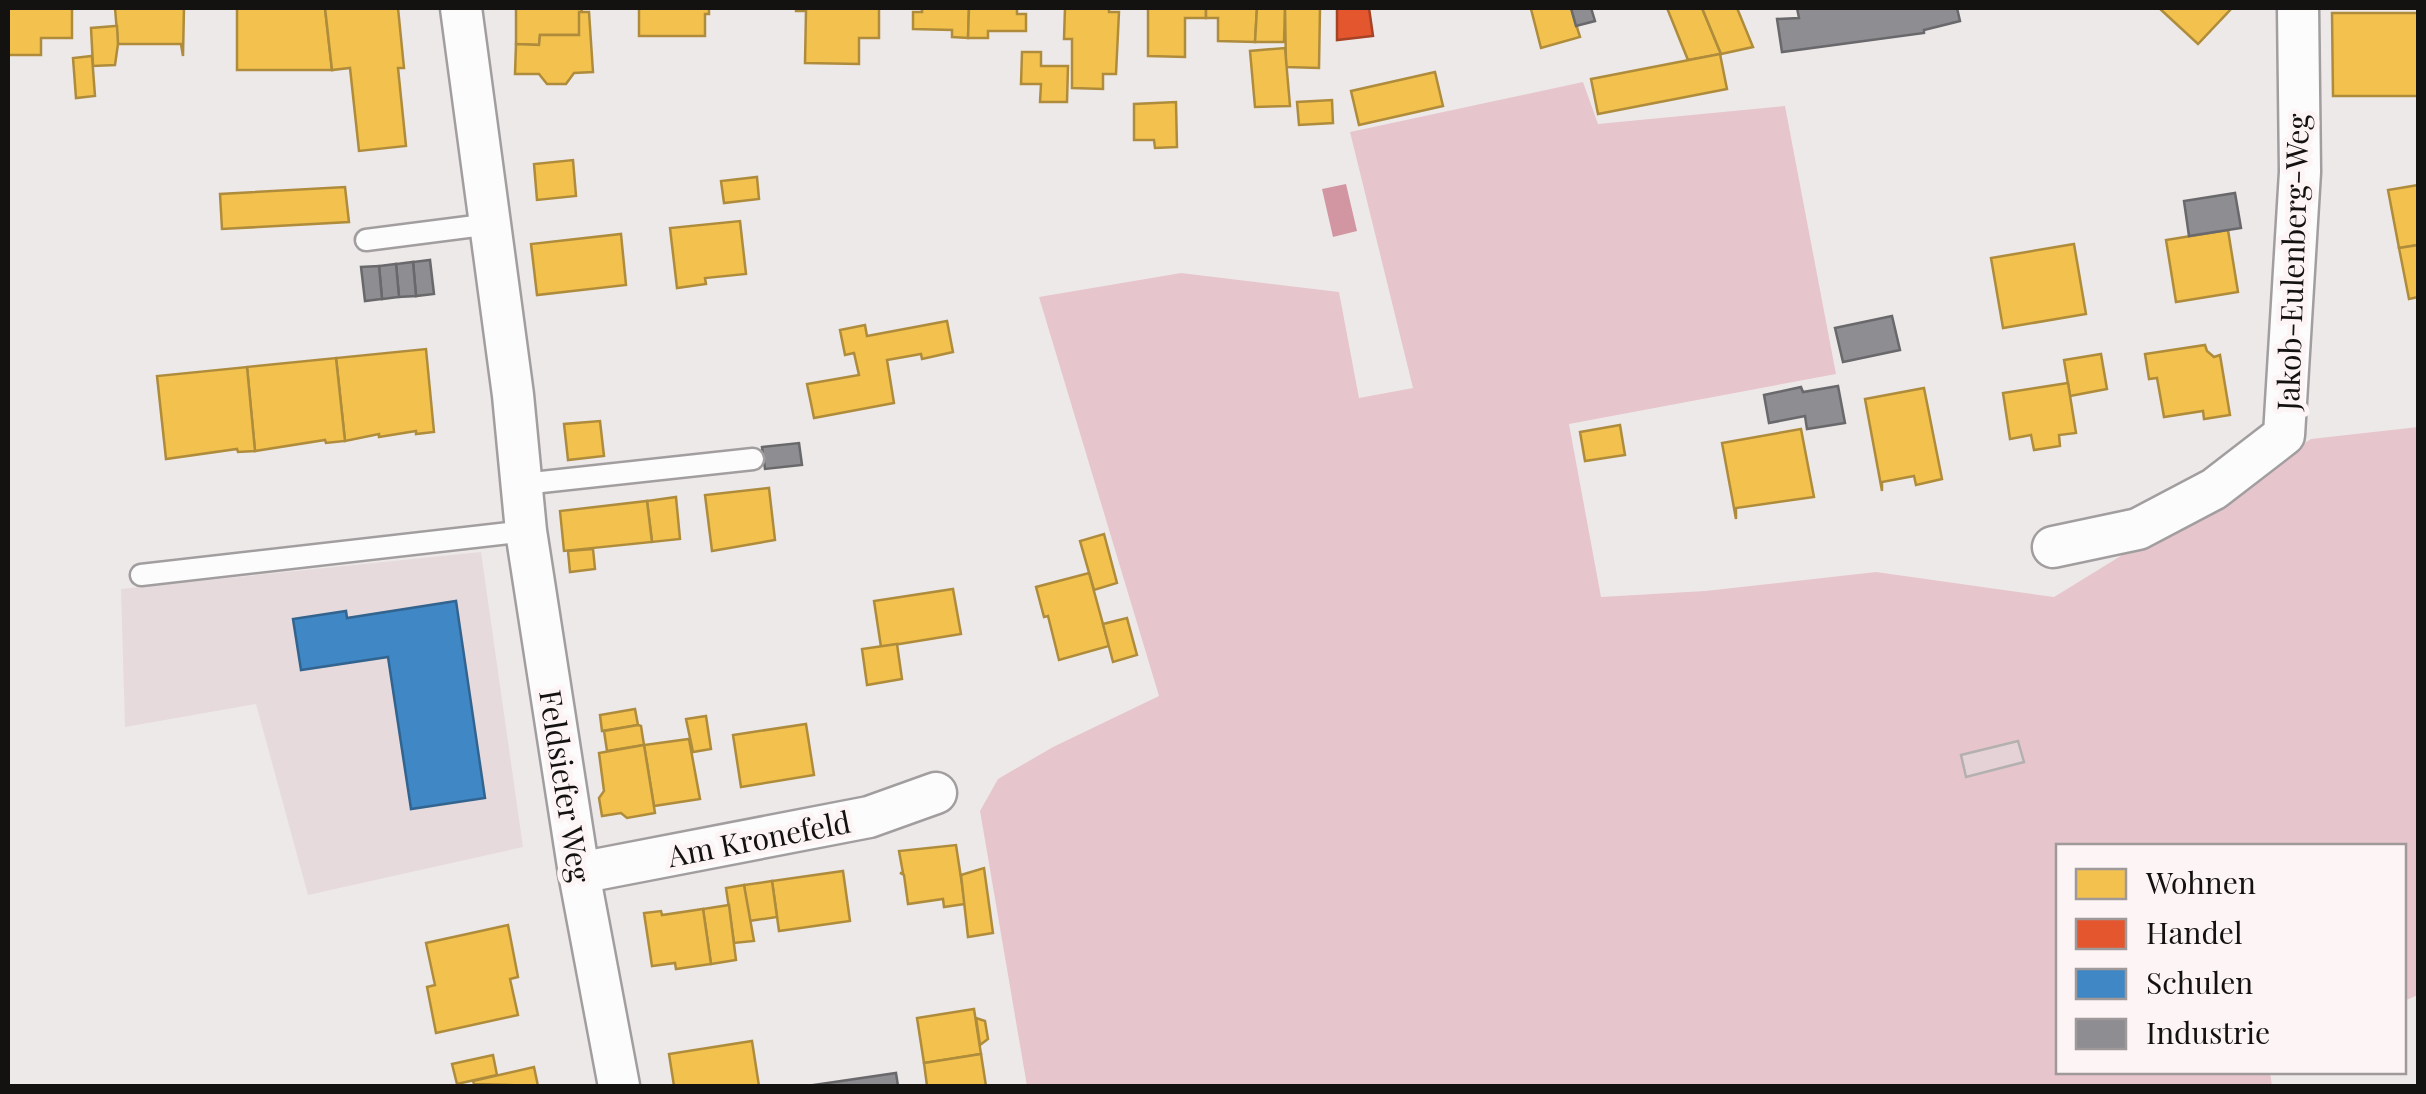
<svg xmlns="http://www.w3.org/2000/svg" width="2426" height="1094" viewBox="0 0 2426 1094" font-family="'Playfair Display',serif">
  <style>
    .built { fill: #e6dadc }
    .green { fill: #e6c6cc }
    .water { fill: #d196a2 }
    .homes { fill: #f2c14e; stroke: #af8c3c; stroke-width: 2.5 }
    .shops { fill: #e4572e; stroke: #a64225; stroke-width: 2.5 }
    .schools { fill: #3f88c5; stroke: #32648f; stroke-width: 2.5 }
    .industry { fill: #8d8d92; stroke: #69686b; stroke-width: 2.5 }
    .building { fill: #e5d2d6; stroke: #b4b0b0; stroke-width: 2.5 }
    .lines { fill: none; stroke-linecap: round; stroke-linejoin: round }
    .service-casing { stroke: #a29e9f; stroke-width: 25 }
    .minor-casing { stroke: #a29e9f; stroke-width: 45 }
    .service { stroke: #fcfcfc; stroke-width: 20 }
    .minor { stroke: #fcfcfc; stroke-width: 40 }
    .labels { text-anchor: middle; dominant-baseline: central; stroke-width: 10; stroke-linejoin: round; paint-order: stroke }
    .street-label { font-size: 30px; fill: #141111; stroke: #fdf4f5 }
  </style>
  <rect width="100%" height="100%" fill="#eee9e9"/>
  <path class="built" d="M481,552l42,295 -215,48 -52,-191 -131,23 -4,-138z"/>
  <path class="green" d="M1583,82l15,42 187,-18 51,268 -267,50 32,173 104,-6 171,-19 178,25 257,-158 107,-12v568l-14,6v-155h-346v226h212l2,14h-1245l-47,-275 18,-32 55,-32 106,-51 -120,-399 142,-24 158,19 20,106 54,-10 -63,-256z"/>
  <path class="water" d="M1346,184l11,47 -24,6 -11,-48z"/>
  <g class="homes">
    <path d="M8,8h64v30h-31v17h-33z"/>
    <path d="M115,8h69l-1,48 -2,-12h-63z"/>
    <path d="M237,8h88l7,62h-95z"/>
    <path d="M325,8h73l6,60h-6l8,78 -47,5 -9,-83 -18,2z"/>
    <path d="M516,8h66l-3,27h-39l-1,10 -23,-1z"/>
    <path d="M639,8h70v6h-4v22h-66z"/>
    <path d="M796,8h83v30h-20v26l-54,-1 1,-52h-10z"/>
    <path d="M922,8h47l-1,30 -16,-1v-7l-39,-1v-17h9z"/>
    <path d="M969,8h48v6h9v17h-38v7h-20z"/>
    <path d="M1065,8h44v4h10l-3,62h-13v15l-31,-1v-49h-8z"/>
    <path d="M1148,8h58v10h-21v39l-37,-1z"/>
    <path d="M1206,8h51l-2,34 -37,-1v-23h-12z"/>
    <path d="M1257,8h28l-1,34h-29z"/>
    <path d="M1285,8h35l-1,60 -33,-1z"/>
    <path d="M1537,8h34l9,29 -39,11 -10,-39z"/>
    <path d="M1667,8h35l19,46 -33,6z"/>
    <path d="M1702,8h35l16,39 -32,7z"/>
    <path d="M2159,8h73l-34,36z"/>
    <path d="M579,12h10l4,60 -19,1 -8,11h-19l-8,-10h-24l1,-30 23,1 1,-10h39z"/>
    <path d="M2332,13h86v83h-85z"/>
    <path d="M115,26h2l1,18 -3,21 -22,1 -2,-38z"/>
    <path d="M1285,48l5,58 -35,1 -5,-56z"/>
    <path d="M1022,52h19v14h27l-1,36h-27l1,-18h-20z"/>
    <path d="M1720,54l7,35 -129,25 -7,-35z"/>
    <path d="M92,56l3,40 -19,2 -3,-40z"/>
    <path d="M1435,72l8,34 -84,19 -8,-34z"/>
    <path d="M1332,100l1,23 -34,2 -2,-23z"/>
    <path d="M1176,102l1,45 -22,1 -1,-8h-20v-36z"/>
    <path d="M573,160l3,36 -39,4 -3,-36z"/>
    <path d="M757,177l2,22 -35,4 -3,-22z"/>
    <path d="M2418,185v60l-19,3 -11,-58z"/>
    <path d="M345,187l4,35 -127,7 -2,-35z"/>
    <path d="M740,221l6,53 -41,4 1,6 -29,4 -7,-60z"/>
    <path d="M2228,230l10,62 -62,10 -10,-62z"/>
    <path d="M621,234l5,51 -89,10 -6,-51z"/>
    <path d="M2074,244l12,70 -83,14 -12,-70z"/>
    <path d="M2418,245v52l-9,2 -10,-51z"/>
    <path d="M947,321l6,31 -31,7 -1,-5 -34,6 7,43 -80,15 -7,-34 52,-9 -5,-22 -9,2 -5,-25 25,-5 2,11z"/>
    <path d="M2205,345l2,6 7,6 6,-2 10,60 -26,4 -1,-8 -39,6 -7,-39 -8,1 -4,-25z"/>
    <path d="M426,349l8,83 -18,2v-3l-37,6v-3l-34,7 -9,-83z"/>
    <path d="M2101,354l6,35 -37,7 -6,-36z"/>
    <path d="M336,358l9,83 -19,2 -1,-3 -70,11 -8,-84z"/>
    <path d="M247,367l8,84 -17,1 -1,-3 -71,10 -9,-83z"/>
    <path d="M2068,383l8,50 -17,2 1,11 -26,4 -3,-15 -21,4 -7,-46z"/>
    <path d="M1924,388l18,91 -26,6 -2,-9 -32,6v9l-17,-92z"/>
    <path d="M600,421l4,35 -36,4 -4,-36z"/>
    <path d="M1620,425l5,30 -40,6 -5,-29z"/>
    <path d="M1801,429l13,68 -78,11v11l-14,-76z"/>
    <path d="M769,488l6,52 -63,11 -7,-56z"/>
    <path d="M676,497l4,42 -28,3 -5,-41z"/>
    <path d="M647,501l5,41 -88,9 -4,-40z"/>
    <path d="M1104,534l13,49 -23,7 -14,-49z"/>
    <path d="M593,549l2,20 -25,3 -2,-21z"/>
    <path d="M1089,573l20,73 -50,14 -11,-44 -4,1 -8,-30z"/>
    <path d="M953,589l8,45 -80,13 -7,-46z"/>
    <path d="M1127,618l10,37 -24,7 -10,-38z"/>
    <path d="M897,644l5,35 -35,6 -5,-36z"/>
    <path d="M635,709l3,16 -36,6 -2,-16z"/>
    <path d="M706,716l5,33 -18,3 -7,-33z"/>
    <path d="M806,724l8,51 -73,12 -8,-52z"/>
    <path d="M638,725l3,1 3,19 -37,6 -3,-20z"/>
    <path d="M689,739l11,60 -46,7 -10,-61z"/>
    <path d="M644,745l11,68 -28,5 -6,-5 -19,3 -3,-18 5,-7 -5,-38z"/>
    <path d="M956,845l9,59 -21,3 -1,-8 -35,5 -4,-29 -4,-2h3l-4,-22z"/>
    <path d="M984,868l9,65 -25,4 -7,-62z"/>
    <path d="M843,871l7,50 -71,10 -7,-50z"/>
    <path d="M772,881l5,36 -28,4 -5,-36z"/>
    <path d="M744,885l10,56 -20,2 -8,-55z"/>
    <path d="M729,905l7,55 -25,4 -8,-55z"/>
    <path d="M703,909l8,55 -35,5 -1,-6 -23,3 -8,-53 17,-2 1,4z"/>
    <path d="M508,925l10,52 -8,2 8,36 -82,18 -9,-46 8,-2 -9,-42z"/>
    <path d="M974,1009l7,45 -57,9 -7,-45z"/>
    <path d="M976,1018l9,3 3,18 -8,6z"/>
    <path d="M752,1041l7,45h-85l-5,-32z"/>
    <path d="M981,1054l5,32h-59l-3,-23z"/>
    <path d="M493,1055l4,20 -40,9 -5,-20z"/>
    <path d="M534,1067l4,19 -64,-2 -1,-3z"/>
  </g>
  <path class="shops" d="M1337,8h32l4,28 -36,4z"/>
  <path class="schools" d="M456,601l29,197 -74,11 -23,-152 -87,13 -8,-51 53,-8 1,7z"/>
  <g class="industry">
    <path d="M1571,8h20l4,13 -19,5z"/>
    <path d="M1797,8h160l3,13 -36,9v3l-142,19 -5,-33 22,-1z"/>
    <path d="M2235,193l6,35 -52,8 -5,-35z"/>
    <path d="M430,260l4,34 -18,2 -3,-34z"/>
    <path d="M413,262l3,34 -17,1 -3,-33z"/>
    <path d="M396,264l3,33 -17,2 -3,-33z"/>
    <path d="M379,266l3,33 -17,2 -4,-34z"/>
    <path d="M1892,316l8,34 -57,12 -8,-34z"/>
    <path d="M1838,386l7,37 -38,6 -2,-13 -36,7 -5,-28 37,-8 2,5z"/>
    <path d="M799,443l3,22 -37,4 -3,-22z"/>
    <path d="M896,1073l2,13h-91z"/>
  </g>
  <path class="building" d="M2018,741l6,21 -58,15 -5,-22z"/>
  <g class="lines">
    <g class="service-casing">
      <g id="service">
        <path d="M366,240l125,-16"/>
        <path d="M523,484l230,-25"/>
        <path d="M141,575l385,-44"/>
      </g>
    </g>
    <g class="minor-casing">
      <g id="minor">
        <path d="M461,8l52,387 13,136 53,342 40,213"/>
        <path d="M2053,547l85,-18 76,-40 70,-54 16,-263 -2,-164"/>
        <path d="M579,873l290,-56 67,-24"/>
      </g>
    </g>
    <use href="#service" class="service"/>
    <use href="#minor" class="minor"/>
  </g>
  <g class="labels">
    <g class="street-label">
      <text transform="translate(2292 262) rotate(-88)">Jakob-Eulenberg-Weg</text>
      <text transform="translate(566 786) rotate(81)">Feldsiefer Weg</text>
      <text transform="translate(759 838) rotate(-11)">Am Kronefeld</text>
    </g>
  </g>
  <rect width="2426" height="1094" fill="none" stroke="#141111" stroke-width="20"/>
  <rect x="2056" y="844" width="350" height="230" fill="#fdf4f5" stroke="#a0999a" stroke-width="2.5"/>
  <rect x="2076" y="869" width="50" height="30" fill="#f2c14e" stroke="#a0999a" stroke-width="2.5"/>
  <text x="2146" y="894" font-size="30" fill="#141111">Wohnen</text>
  <rect x="2076" y="919" width="50" height="30" fill="#e4572e" stroke="#a0999a" stroke-width="2.5"/>
  <text x="2146" y="944" font-size="30" fill="#141111">Handel</text>
  <rect x="2076" y="969" width="50" height="30" fill="#3f88c5" stroke="#a0999a" stroke-width="2.5"/>
  <text x="2146" y="994" font-size="30" fill="#141111">Schulen</text>
  <rect x="2076" y="1019" width="50" height="30" fill="#8d8d92" stroke="#a0999a" stroke-width="2.5"/>
  <text x="2146" y="1044" font-size="30" fill="#141111">Industrie</text>
</svg>
